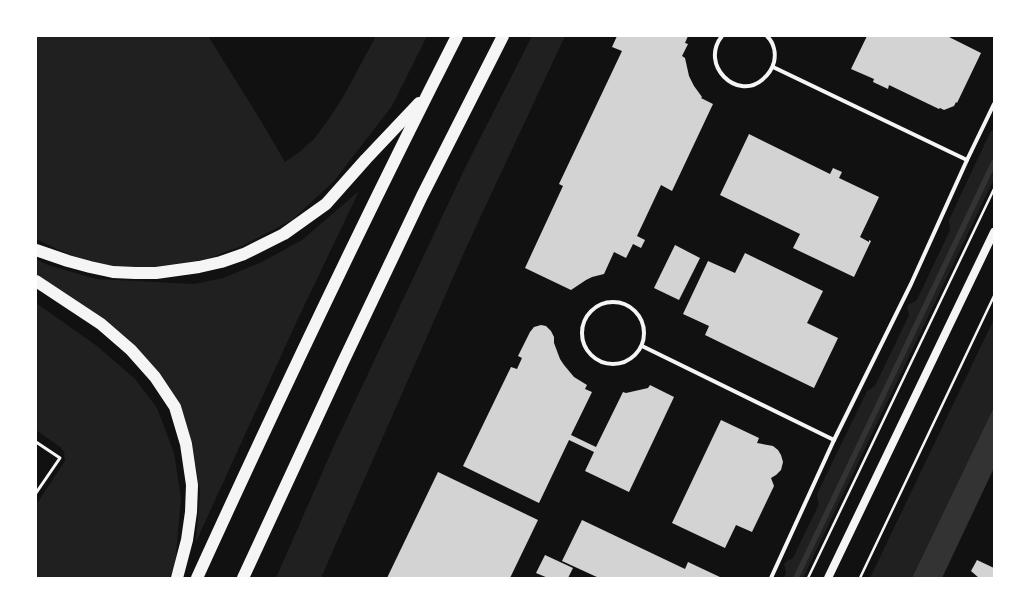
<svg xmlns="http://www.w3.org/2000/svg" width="1030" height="614" viewBox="0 0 1030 614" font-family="Inter,sans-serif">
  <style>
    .green { fill: #202020 }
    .water { fill: #333 }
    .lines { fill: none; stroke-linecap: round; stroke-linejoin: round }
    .stream { stroke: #333; stroke-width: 5.5 }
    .building { fill: #d3d3d3 }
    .path { stroke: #f5f5f5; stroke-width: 2.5 }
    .service { stroke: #f5f5f5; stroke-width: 3 }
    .minor { stroke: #f5f5f5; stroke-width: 4 }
    .secondary { stroke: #f5f5f5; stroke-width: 8 }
    .motorway { stroke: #f5f5f5; stroke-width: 12 }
  </style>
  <rect width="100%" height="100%" fill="#111"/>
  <g class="green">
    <path d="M36,36h172l53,85 24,41 13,-9 16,-14 14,-19 14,-21 34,-63h51l-35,70 -58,75 -42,39 -50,26 -35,13 -52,8h-34l-32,-5 -30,-12 -23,-11z"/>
    <path d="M532,36h33l-99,212 -145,330h-45l57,-130 132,-280z"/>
    <path d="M994,130v49l-191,399h-19l2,-6 -2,-8 3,-3 6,-3 1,-2 24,-50c2,-5 -3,-7 0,-14l49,-101 8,-5 34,-71 -2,-8c2,-4 6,-4 10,-7l33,-70 -1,-8v-2l40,-85 2,-4z"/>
    <path d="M359,191l-63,132 -100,219 4,-50 -8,-49 -20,-44 -90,-94 -46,-30v-16l12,6 48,14 98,5 29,-6 37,-15 42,-23z"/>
    <path d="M36,303l61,43 38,33 22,29 17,45 7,45 -6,67 -6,13h-133v-73l29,-44 -1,-9 -4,-5 -24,-17z"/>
    <path d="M994,319v88l-82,171h-42z"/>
  </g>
  <path class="water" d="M994,407v61l-52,110h-30z"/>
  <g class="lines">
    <path class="stream" d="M796,578l198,-416"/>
  </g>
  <g class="building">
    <path d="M617,36h71l-3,7 3,1 -6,12 3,2 4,18 5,10 8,11 -1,1 12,6 -41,87 -11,-6 -24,51 8,4 -4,8 -8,-4 -7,14 -12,-6 -10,22 -12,3 -6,3 -15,10 -46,-22 38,-82 -4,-2 63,-133 -10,-4z"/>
    <path d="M867,36h80l34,17 -24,50 -1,-1 -2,4 -10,4 -4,-2 -1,1 -50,-24 -1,4 -15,-7 1,-3 -23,-10z"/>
    <path d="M749,134l81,40 3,-6 9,4 -3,6 40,19 -19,40 9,5v-2l2,1 -17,36 -61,-29 7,-14 -80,-39z"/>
    <path d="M675,245l25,13 -21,42 -25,-12z"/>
    <path d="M745,253l78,38 -16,32 31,15 -24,50 -109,-53 4,-9 -26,-12 25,-53 27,12z"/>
    <path d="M541,325l5,1 5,5 3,6v6l6,16 4,6 10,12 13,8 -2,4 7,3 -21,43 25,12 27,-55 3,1 22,-5 2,-3 24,12 -45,95 -44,-21 9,-19 -25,-12 -30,63 -76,-37 48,-99 6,2 5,-11 -4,-2 12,-24 4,-5z"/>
    <path d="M721,420l38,18 -2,5 16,3 5,4 3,5 2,7 -2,8 -5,5 -5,3 3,8 -22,46 -16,-7 -11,23 -53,-25z"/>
    <path d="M438,472l100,48 -28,58h-123z"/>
    <path d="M582,520l103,49 3,-7 34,16h-123l-37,-17z"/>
    <path d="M545,555l28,13 -5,10h-20l-12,-5z"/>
    <path d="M977,560l17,8v10h-15l-8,-7z"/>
  </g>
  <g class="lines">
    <g class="path">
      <path d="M808,578l186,-389"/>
      <path d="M860,578l134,-282"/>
    </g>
    <path class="service" d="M36,442l24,16 -24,35"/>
    <g class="minor">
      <path d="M722,36c-23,29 15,65 40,44 6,-5 10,-10 12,-18 2,-9 0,-19 -7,-26"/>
      <path d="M773,67l194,93"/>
      <circle cx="613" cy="333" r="31"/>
      <path d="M642,346l192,94"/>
      <path d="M771,578l63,-138 77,-156 56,-124 27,-56"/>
    </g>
    <path class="secondary" d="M828,578l166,-346"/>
    <g class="motorway">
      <path d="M36,250l32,11 22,6 23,5 22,1h21l43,-6 22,-5 23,-8 40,-20 42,-30 40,-45 53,-56"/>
      <path d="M36,281l65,43 30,26 24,27 20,30 11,37 6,41 -1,27 -4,28 -10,38"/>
      <path d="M197,578c83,-182 169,-363 260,-542"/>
      <path d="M243,578l100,-216 79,-166 81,-160"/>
    </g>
  </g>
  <rect width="1030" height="614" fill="none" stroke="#ffffff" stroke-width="74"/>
</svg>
